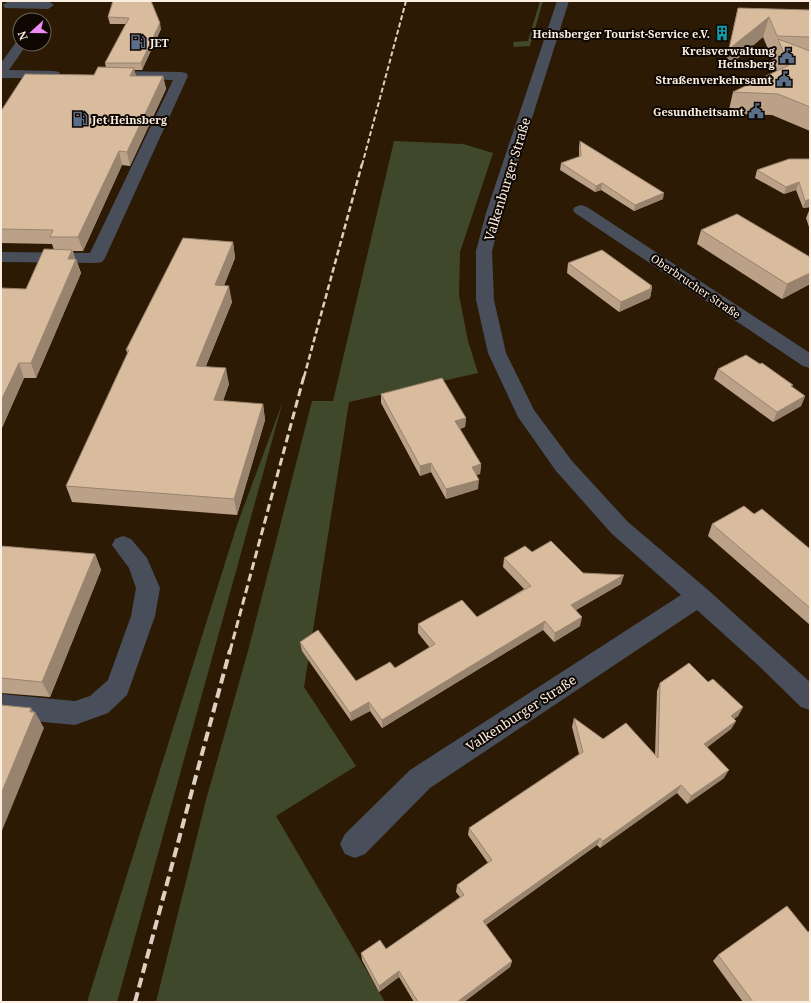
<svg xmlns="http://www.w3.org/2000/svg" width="811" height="1003" viewBox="0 0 811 1003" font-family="'Noto Serif',serif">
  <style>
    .green { fill: #40482c }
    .forest { fill: #414a29 }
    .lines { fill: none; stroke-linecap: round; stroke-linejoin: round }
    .minor { fill: #484f5a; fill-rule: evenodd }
    .rail-far3 { stroke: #ddd0c1; stroke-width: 2; stroke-dasharray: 5 2.5; stroke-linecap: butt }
    .rail-far2 { stroke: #ddd0c1; stroke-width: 2.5; stroke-dasharray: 6 3; stroke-linecap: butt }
    .rail-far1 { stroke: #ddd0c1; stroke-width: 3; stroke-dasharray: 8 4; stroke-linecap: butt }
    .rail { stroke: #ddd0c1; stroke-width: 4; stroke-dasharray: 10 5; stroke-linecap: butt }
    .wall { fill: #bba187 }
    .shaded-wall { fill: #98836e }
    .building { fill: #d9bb9d; stroke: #98836e }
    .labels { text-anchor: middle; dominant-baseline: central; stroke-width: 4; stroke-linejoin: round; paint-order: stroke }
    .far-poi-label { font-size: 11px; font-weight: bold; fill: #fcefe2; stroke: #0e0702; text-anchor: end }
    .far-street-label { font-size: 11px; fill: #fcefe2; stroke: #0e0702 }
    .street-label { font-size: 13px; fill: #fcefe2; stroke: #0e0702 }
  </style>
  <rect width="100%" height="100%" fill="#2c1a05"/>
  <g class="green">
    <path d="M394,141l69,3 30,9 -33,99 -1,43 9,46 10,32 -129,29 -45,285 52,79 -80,50 109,186h-229l50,-202 42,-149 64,-250h21z"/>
    <path d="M283,401l-166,601h-30l150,-477z"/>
  </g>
  <path class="forest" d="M540,1h3l-13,45 -16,1 -1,-5 15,-1z"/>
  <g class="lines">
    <g class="minor">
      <path d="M9,1h39l6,4 -6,4 -43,-1 -2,-3z"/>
      <path d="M557,1h12l-67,212 -10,38 2,49 12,53 28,57 38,51 56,61 79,67 103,93v28l-9,-3 -42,-41 -62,-56 -267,178 -65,66 -10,4 -10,-4 -5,-10 5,-10 65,-64 271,-175 -69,-61 -56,-63 -38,-54 -30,-64 -12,-53v-49l10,-38z"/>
      <path d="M20,40v4h7l-18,26 45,1 5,1 2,3 -2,3h-58v-15l16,-22z"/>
      <path d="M114,71l67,1 5,1 2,3 -83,182 -3,4 -6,1 -95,-1v-10l89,1 83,-173 -64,-2 -2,-3 2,-3z"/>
      <path d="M581,205l6,2 223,146v15l-7,-2 -228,-153 -2,-3 2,-3z"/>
      <path d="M123,536l8,3 16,19 13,30 -5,28 -28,79 -19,18 -33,12 -74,-7v-24l74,7 15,-5 18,-16 23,-64 5,-28 -7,-20 -17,-23 3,-6z"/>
    </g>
    <path class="rail-far3" d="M362,165l44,-164"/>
    <path class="rail-far2" d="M304,377l58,-213"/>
    <path class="rail-far1" d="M230,651l74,-275"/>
    <path class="rail" d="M135,1002l95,-352"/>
  </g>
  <g class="wall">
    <path d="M113,1l48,28 -19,41h-8l2,6h27l3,13 -36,77 -8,-1 -39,86h-10l2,8h1l5,14 -45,105h-12l-23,52 25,-141 28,-39 -2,-6 -51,-1v-132l93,-36 12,-7 -1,-5 21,-39h-16l-2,-7z"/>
    <path d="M738,8l72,2v121l-38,-16 -44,-1 5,-22 44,-21 -5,-11 1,-4h-2l-8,-19 -39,33z"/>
    <path d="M580,141l83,58 -29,12 -33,-21 -6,2 -35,-22 1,-7 18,-6v-10z"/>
    <path d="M810,159v48l-7,1 -7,-18 -12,4 -29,-16 2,-8z"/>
    <path d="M809,211h1v19l-4,-12z"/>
    <path d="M701,230l109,27v27l-28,15 -85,-55z"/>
    <path d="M233,242l2,16 -11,27 8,17 -26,64 23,18 -6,17 40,3 2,16 -28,95 -165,-13 -6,-16 62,-132 -2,-4z"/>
    <path d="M568,263l84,25 -2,10 -31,14 -52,-39z"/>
    <path d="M718,369l74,18 13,9 -4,10 -28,16 -59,-43z"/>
    <path d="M381,394l85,24 -1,9 -5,2 21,35 -1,10 -4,1 2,14 -32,10 -15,-27 -11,4 -39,-73z"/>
    <path d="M754,514l56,35v76l-102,-89 4,-12z"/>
    <path d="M1,546l94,8 6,16 -51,127 -49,-4z"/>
    <path d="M532,552l51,21 38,11 -45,26 4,16 -26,16 -11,-12 -161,98 -12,-17 -19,10 -49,-70 -2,-9 56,39 39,-13 35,-20 -12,-15v-9l59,-7 47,-28 -21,-22 1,-9z"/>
    <path d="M708,682l35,25 -5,9 -4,3 2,2 -5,8 -24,18 17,31 -37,26 -10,-11 -77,55 -3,-3 -111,80 26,36 -2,6 -46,35h-50l-15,-25 -20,15 -17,-32 -1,-7 25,-4 74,-52 -4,-5 1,-7 31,-22 -20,-28 1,-7 110,-74 -7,-27 2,-9 29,21 52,16 2,-64 3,-8z"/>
    <path d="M808,932l2,70h-67l-30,-41 5,-6z"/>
  </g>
  <g class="shaded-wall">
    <path d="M769,17l-6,20 -39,33 5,-21z"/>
    <path d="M160,23l1,6 -19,41 -1,-7z"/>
    <path d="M134,68l3,13 -7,-5z"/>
    <path d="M163,76l3,13 -36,77 -3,-14z"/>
    <path d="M119,151l3,14 -39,86 -5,-14z"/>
    <path d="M799,182l-3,8 -12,4 2,-7z"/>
    <path d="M602,183l-1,7 -6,2 1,-6z"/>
    <path d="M664,193l-1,6 -29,12 1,-6z"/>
    <path d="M810,199v8l-7,1 2,-7z"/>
    <path d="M233,242l2,16 -17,43 -3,-16z"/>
    <path d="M72,250l4,11v-2l5,14 -45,105 -5,-15 37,-104z"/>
    <path d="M810,273v11l-28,15 5,-15z"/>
    <path d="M229,286l3,16 -33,80 -3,-16z"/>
    <path d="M652,286l-2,12 -31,14 2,-10z"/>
    <path d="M19,363l5,15 -23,52v-29z"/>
    <path d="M226,368l3,16 -12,33 -3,-17z"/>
    <path d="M805,396l-4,10 -28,16 4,-10z"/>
    <path d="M263,404l2,16 -28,95 -3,-16z"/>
    <path d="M466,418l-1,9 -11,3 1,-9z"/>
    <path d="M431,463v9l-11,4v-10z"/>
    <path d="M481,464l-1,10 -9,2 1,-9z"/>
    <path d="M479,480l-1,9 -32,10v-10z"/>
    <path d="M95,554l6,16 -51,127 -8,-15z"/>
    <path d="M624,575l-3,9 -52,30 2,-9z"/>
    <path d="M582,617l-2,9 -26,16 1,-9z"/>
    <path d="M545,621l-2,9 -161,98v-8z"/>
    <path d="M369,702l1,9 -19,10 -1,-8z"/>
    <path d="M743,707l-5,9 -11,8 4,-8z"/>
    <path d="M31,708l4,6v-2l9,16 -43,105v-39z"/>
    <path d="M736,721l-5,8 -31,24 4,-9z"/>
    <path d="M729,770l-5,8 -37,26 4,-8z"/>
    <path d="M681,785l-4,8 -77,55 3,-7z"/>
    <path d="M600,838l-3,7 -115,82 1,-6z"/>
    <path d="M512,961l-2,6 -46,35h-7z"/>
    <path d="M399,971v6l-20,15v-6z"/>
  </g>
  <g class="building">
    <path d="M113,1h38l9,22 -19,40h-36l24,-45 -21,-1z"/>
    <path d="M738,8l72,2v27l-33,-1 -8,-19 -40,32z"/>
    <path d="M778,39l32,12v56l-32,-13 -45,-2 56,-27z"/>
    <path d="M98,67l36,1 -4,8h33l-36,76 -8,-1 -41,86h-28l3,-7 -52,-1v-118l24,-37 69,1z"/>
    <path d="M580,141l84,52 -29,12 -33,-22 -6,3 -35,-23 20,-7z"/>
    <path d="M789,159h21v40l-5,2 -6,-19 -13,5 -29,-17z"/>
    <path d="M737,214l73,43v16l-23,11 -86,-54z"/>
    <path d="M183,238l50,4 -18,43 14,1 -33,80 30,2 -12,32 49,4 -29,95 -168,-13 63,-136h-3z"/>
    <path d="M44,249l28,1 -4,9h8l-45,104h-12l-18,38v-113l25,1z"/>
    <path d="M602,250l50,36 -2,1 2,1 -31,14 -53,-39z"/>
    <path d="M746,355l14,9 2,-1 31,22 -2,1 14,10 -28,16 -59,-43z"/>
    <path d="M442,378l24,40 -11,3 26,43 -9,3 7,13 -33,9 -15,-26 -11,3 -39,-72z"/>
    <path d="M744,506l10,8 8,-5 48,40v59l-98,-84z"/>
    <path d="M551,541l32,32 41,2 -53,30 11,12 -27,16 -10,-12 -163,99 -13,-18 -19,11 -50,-71 18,-12 38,51 34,-19 5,6 40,-24 -17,-20 44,-24 15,17 54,-31 -27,-28 21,-12 7,6z"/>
    <path d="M1,546l94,8 -53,128 -41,-4z"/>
    <path d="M689,663l19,19 5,-3 30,28 -12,9 5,5 -32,23 25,26 -38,26 -10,-11 -78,56 -3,-3 -117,83 29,40 -55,41h-39l-19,-31 -20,15 -18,-33 19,-13 6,9 78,-54 -7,-10 35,-25 -23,-32 114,-76 -9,-34 29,21 23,-16 32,35 2,-75z"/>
    <path d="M1,705l30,3 -1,4h5l-34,82z"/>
    <path d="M787,906l21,26 2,-1v71h-57l-35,-47z"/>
  </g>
  <defs>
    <g id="building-bare" transform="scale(1.2)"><path d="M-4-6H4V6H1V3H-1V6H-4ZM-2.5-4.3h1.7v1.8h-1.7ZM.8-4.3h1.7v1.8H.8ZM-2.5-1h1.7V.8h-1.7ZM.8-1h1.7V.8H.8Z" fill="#0f9aa8" stroke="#0e0702" stroke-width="2.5" paint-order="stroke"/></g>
    <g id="fuel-bare" transform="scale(1.2)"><path d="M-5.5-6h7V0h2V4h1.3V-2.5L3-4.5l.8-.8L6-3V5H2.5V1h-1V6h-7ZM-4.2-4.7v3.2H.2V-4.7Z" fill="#5c6f8a" stroke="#0e0702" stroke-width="2.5" paint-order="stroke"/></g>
    <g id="civic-bare" transform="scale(1.2)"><path d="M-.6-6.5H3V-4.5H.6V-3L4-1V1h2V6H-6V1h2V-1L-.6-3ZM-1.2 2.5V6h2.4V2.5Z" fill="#5c6f8a" stroke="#0e0702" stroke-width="2.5" paint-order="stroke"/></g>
  </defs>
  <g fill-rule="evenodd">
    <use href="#building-bare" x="722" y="33"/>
    <use href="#fuel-bare" x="138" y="42"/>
    <use href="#civic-bare" x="787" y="56"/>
    <use href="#civic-bare" x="784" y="79"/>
    <use href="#civic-bare" x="756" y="111"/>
    <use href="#fuel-bare" x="80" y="119"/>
  </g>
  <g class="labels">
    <g class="far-poi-label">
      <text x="710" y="33">Heinsberger Tourist-Service e.V.</text>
      <text x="150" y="42" text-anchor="start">JET</text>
      <text x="775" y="50">Kreisverwaltung<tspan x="775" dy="13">Heinsberg</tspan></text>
      <text x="772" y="79">Straßenverkehrsamt</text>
      <text x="744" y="111">Gesundheitsamt</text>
      <text x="92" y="119" text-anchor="start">Jet Heinsberg</text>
    </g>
    <g class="far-street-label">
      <text transform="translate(696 286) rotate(34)">Oberbrucher Straße</text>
    </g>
    <g class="street-label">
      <text transform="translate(507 179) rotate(-73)">Valkenburger Straße</text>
      <text transform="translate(521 713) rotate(-33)">Valkenburger Straße</text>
    </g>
  </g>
  <rect width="811" height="1003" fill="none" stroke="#fcefe2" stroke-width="4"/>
  <g transform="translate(32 32) rotate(249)"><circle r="19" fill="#0e0702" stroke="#6d645c"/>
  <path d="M0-3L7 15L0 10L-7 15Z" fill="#ee8bf7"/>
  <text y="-6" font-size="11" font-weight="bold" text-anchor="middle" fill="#fcefe2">N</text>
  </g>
</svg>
